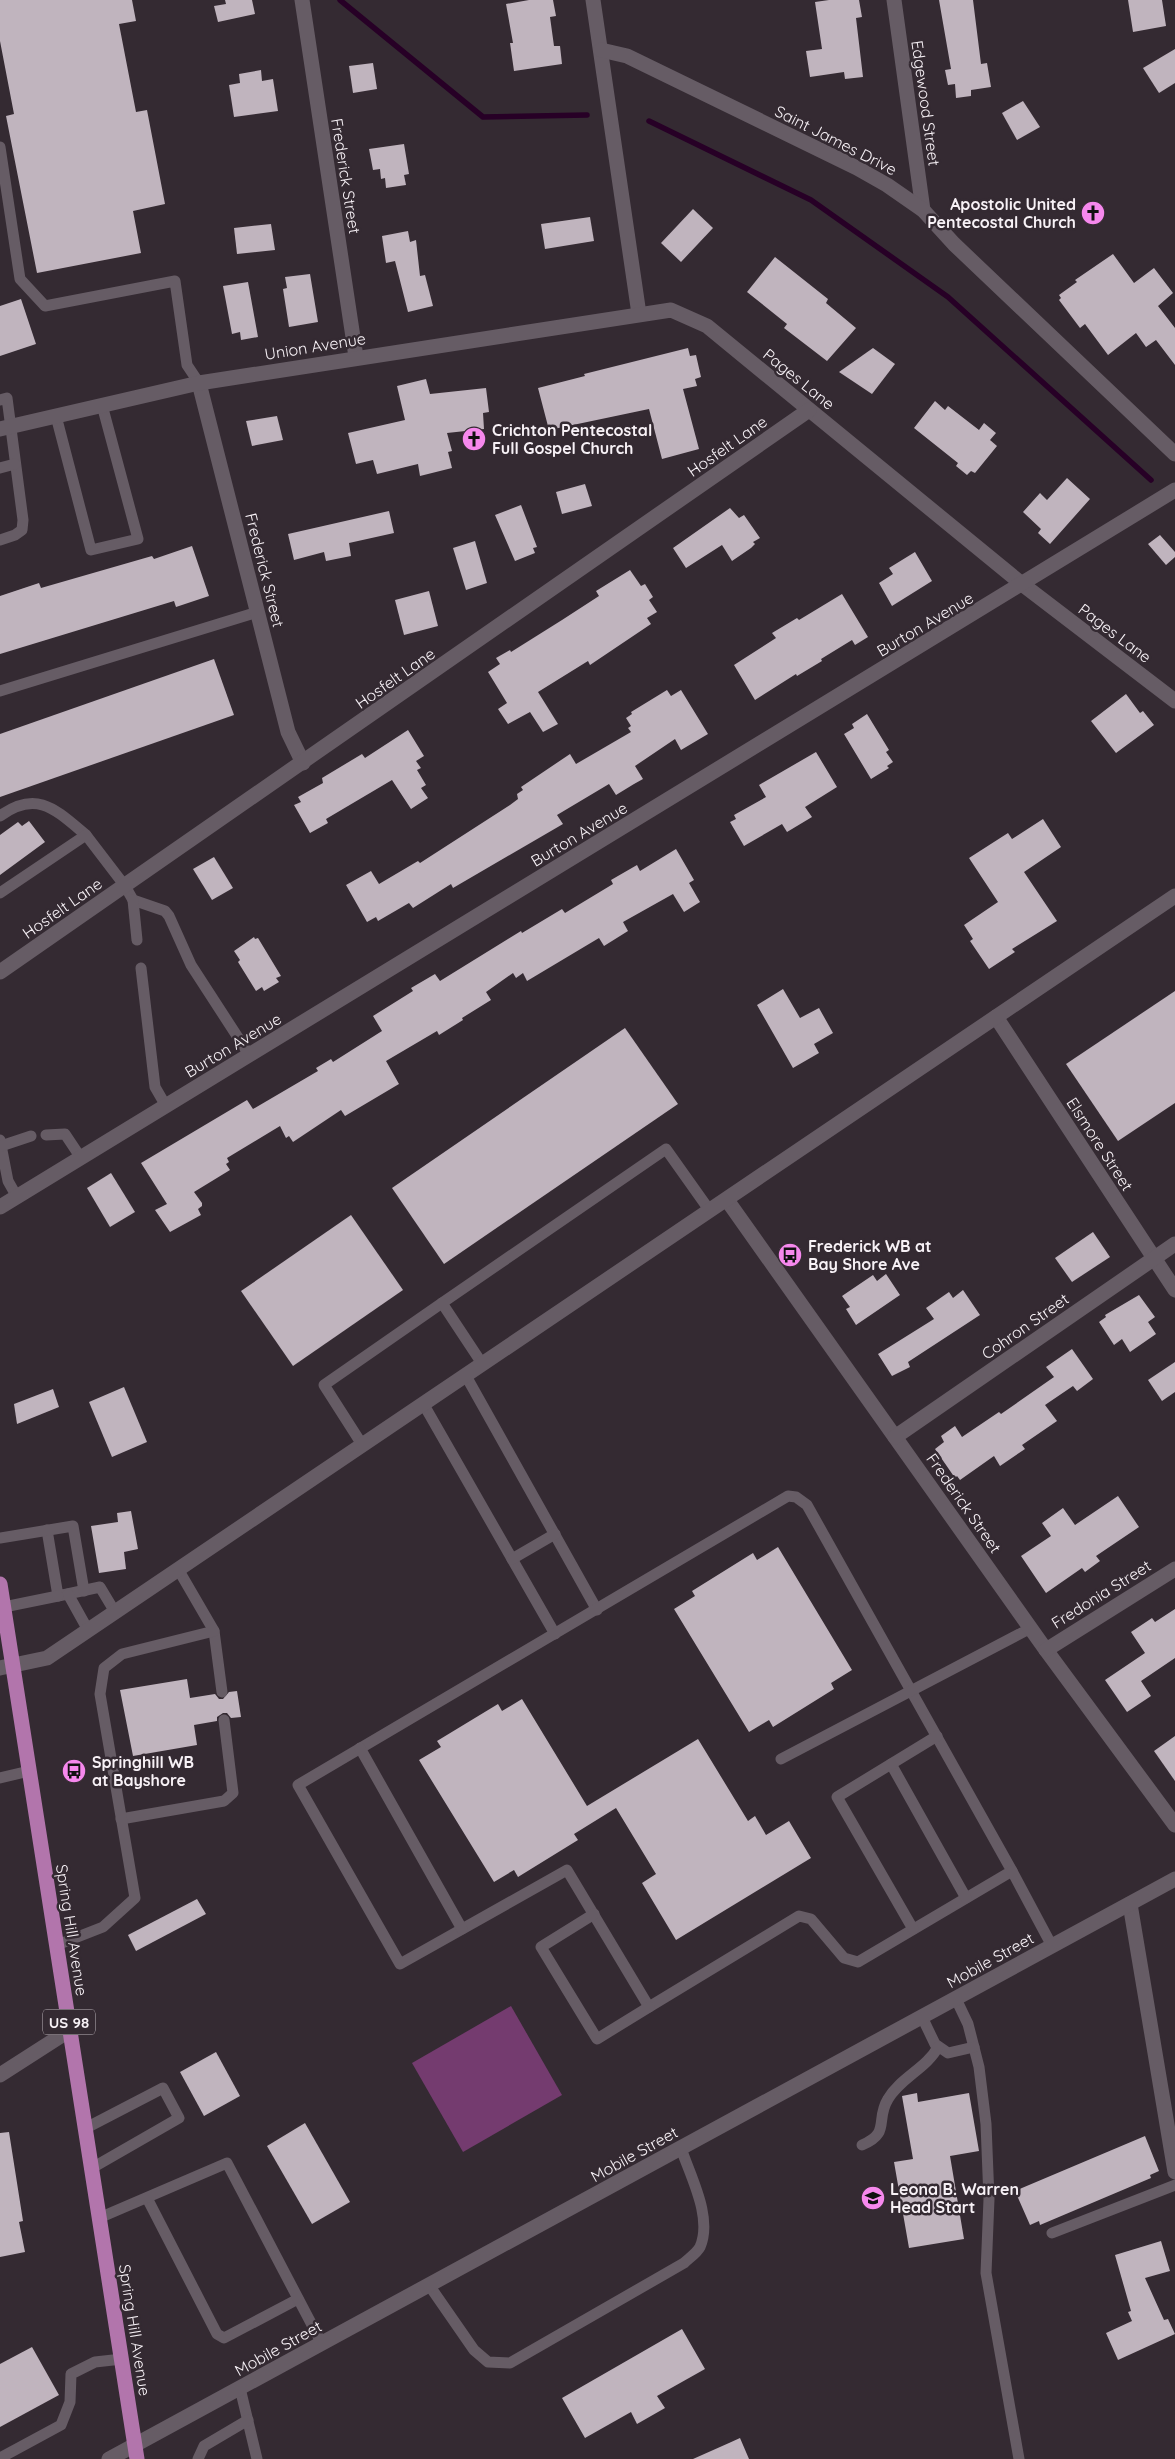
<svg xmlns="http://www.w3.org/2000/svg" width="1175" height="2459" viewBox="0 0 1175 2459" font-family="Quicksand,sans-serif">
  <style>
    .green { fill: #743b6f }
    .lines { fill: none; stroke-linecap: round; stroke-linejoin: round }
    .stream { stroke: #270026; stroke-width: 5.5 }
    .building { fill: #c0b4be }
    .lane { stroke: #665c65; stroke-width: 11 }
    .street { stroke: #665c65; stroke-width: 15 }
    .secondary { stroke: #665c65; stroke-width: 15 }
    .primary { stroke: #b275ac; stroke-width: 15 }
    .labels { text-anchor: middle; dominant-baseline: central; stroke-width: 5; stroke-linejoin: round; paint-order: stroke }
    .shield { fill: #342a32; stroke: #bcb5bb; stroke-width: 1 }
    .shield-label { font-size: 15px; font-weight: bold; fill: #f7f1f6 }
    .street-label { font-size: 16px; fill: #f7f1f6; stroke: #342a32 }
    .poi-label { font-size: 16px; font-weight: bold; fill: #f7f1f6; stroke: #342a32; text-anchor: start }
  </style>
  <rect width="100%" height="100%" fill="#342a32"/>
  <path class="green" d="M511,2006l51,89 -99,57 -51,-89z"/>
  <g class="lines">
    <g class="stream">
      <path d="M340,0l143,117 104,-2"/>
      <path d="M649,121l162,79 137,97 203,183"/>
    </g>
  </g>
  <g class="building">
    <path d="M0,0h132l4,21 -17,3 17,88 11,-2 18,94 -32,7 8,42 -104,20 -31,-157 8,-2 -14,-73z"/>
    <path d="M225,0h27l3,14 -37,8 -4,-16 12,-2z"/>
    <path d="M529,0h24l3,16 -6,1 4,29h6l2,18 -48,7 -4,-28h3l-7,-39z"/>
    <path d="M829,0h30l3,17 -6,1 7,59 -18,2 -1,-7 -34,5 -4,-26 16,-2 -7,-47z"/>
    <path d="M939,0h34l8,64 6,-1 4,24 -20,3v6l-15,2 -1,-14 -7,1 -3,-15 6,-1z"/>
    <path d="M1128,0h34l4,26 -33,6z"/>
    <path d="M1175,49v34l-16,10 -16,-25z"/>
    <path d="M373,63l4,26 -24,4 -4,-27z"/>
    <path d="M261,70l1,11 11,-2 5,32 -44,6 -5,-32 11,-2 -1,-9z"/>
    <path d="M1023,101l17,26 -23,13 -15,-27z"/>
    <path d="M404,144l5,30 -5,1 2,10 -20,3 -1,-10 -4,1 -1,-10 -7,1 -4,-21z"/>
    <path d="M693,209l20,19 -32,34 -20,-19z"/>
    <path d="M590,217l4,24 -49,8 -4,-25z"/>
    <path d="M271,224l4,26 -38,4 -3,-26z"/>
    <path d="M408,231l2,11 6,-2 4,36 5,-1 8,31 -25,6 -13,-51 -9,2 -4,-27z"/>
    <path d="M1113,254l21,29 20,-15 19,25 -15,13 17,22v37l-19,-25 -10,7 -10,-14 -28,22 -23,-31 -5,4 -21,-28 2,-2 -2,-3 18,-13 -2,-2z"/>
    <path d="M775,257l53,42 -2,4 30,25 -29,33 -43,-33 3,-4 -40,-32z"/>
    <path d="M310,274l8,48 -29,5 -6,-38 4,-1 -2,-11z"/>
    <path d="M248,282l10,55 -17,3 -1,-8 -8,2 -9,-48z"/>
    <path d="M21,299l15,45 -36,12v-50z"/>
    <path d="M688,348l2,8 6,-1 5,22 -6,2 2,7 -14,3 16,60 -37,10 -13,-50 -100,21 -11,-42 47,-12 -1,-2z"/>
    <path d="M873,348l22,16 -23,30 -33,-22z"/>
    <path d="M426,379l4,15 56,-6 3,24 -6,1 1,16 -37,4 5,18 -4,1 4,16 -32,8 -2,-12 -41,10 -4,-14 -17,4 -8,-31 57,-13 -8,-34z"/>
    <path d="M935,401l10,9 3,-4 31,24 5,-7 12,10 -6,7 7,6 -22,27 -4,-2 -4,4 -11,-9 2,-3 -44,-35z"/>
    <path d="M277,416l6,24 -31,6 -6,-25z"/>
    <path d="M1067,478l23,21 -40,45 -12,-11 3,-4 -18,-17 17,-19 7,7z"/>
    <path d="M585,484l7,22 -30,8 -6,-22z"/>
    <path d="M521,505l16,42 -4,1 2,5 -20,8 -20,-46z"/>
    <path d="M730,508l9,10 5,-3 16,23 -7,4 2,2 -4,4 -19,13 -10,-16 -36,23 -13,-20z"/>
    <path d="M389,511l5,22 -45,10 2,13 -25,5 -2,-9 -30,8 -6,-26z"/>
    <path d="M1160,535l15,17v5l-9,8 -18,-21z"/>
    <path d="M475,541l12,42 -21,7 -13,-42z"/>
    <path d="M192,546l17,50 -33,11 -2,-6 -174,53v-58l39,-13 2,5 111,-32 2,3z"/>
    <path d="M915,552l17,29 -40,25 -13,-23 14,-9 -4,-6z"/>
    <path d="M630,570l11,16 4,-2 8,13 -4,3 8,12 -10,6 4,6 -61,41 -2,-4 -50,31 20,32 -15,8 -13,-20 -22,12 -10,-15 9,-6 -19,-31 12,-8 -4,-6 14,-8 1,2 51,-32 37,-24 -3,-5z"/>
    <path d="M429,591l9,35 -34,9 -9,-35z"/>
    <path d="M842,594l26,43 -13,8 -3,-5 -31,19 1,2 -25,15 -1,-2 -41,26 -21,-35 42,-27 -4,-5 25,-15 2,2z"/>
    <path d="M214,659l20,56 -234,82v-63z"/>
    <path d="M667,690l4,6 10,-6 27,44 -27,16 -6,-11 -40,27 8,13 -9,5 -18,11 -7,-11 -52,31 6,9 -110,64 -2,-4 -38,24 -4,-5 -31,18 -2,-4 -9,5 -21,-37 25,-14 8,13 39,-23 2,2 90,-58 8,-6 -1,-5 6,-4 -2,-3 49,-33 6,10 55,-32 -3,-4 3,-2 -5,-8 6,-4 -1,-2z"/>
    <path d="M1126,694l14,19 3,-2 11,14 -38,28 -25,-32z"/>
    <path d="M867,714l22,36 -3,2 7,10 -6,4 2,2 -18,11 -27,-45 10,-6 -2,-4z"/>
    <path d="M408,730l16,26 -8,5 5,7 -4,2 9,15 -5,3 7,10 -17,11 -19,-29 -66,39 2,4 -18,10 -16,-28 7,-3 -3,-5 25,-14 -1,-5 40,-24 3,4z"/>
    <path d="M816,752l21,35 -32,20 7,10 -25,15 -5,-8 -38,22 -14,-24 6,-3 -2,-4 32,-18 -7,-12z"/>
    <path d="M1043,819l18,28 -37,25 33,49 -45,28 3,3 -26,17 -19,-28 3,-2 -9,-14 34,-23 -29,-44 39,-25 4,6z"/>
    <path d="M29,821l16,21 -45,33v-40l18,-13 4,4z"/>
    <path d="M676,849l18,31 -5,3 11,19 -16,10 -11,-18 -50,28 5,9 -24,15 -5,-8 -72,43 -4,-8 -7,5 -3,-5 -27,19 5,8 -29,18 1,2 -24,15 -2,-4 -51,30 13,23 -54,32 -4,-6 -48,32 -4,-6 -3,2 -6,-12 -53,32 2,4 -3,2 4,6 -36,22 8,11v3l-4,3 3,6 -31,17 -15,-22 12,-6 -26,-41 106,-63 6,9 65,-38 -2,-3 15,-9 2,3 49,-31 -9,-15 40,-25 -2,-3 24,-14 5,7 81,-50 1,2 40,-24 3,4 48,-29 -2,-4 26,-15 3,6z"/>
    <path d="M214,857l19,31 -21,12 -19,-31z"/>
    <path d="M254,937l1,2 3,-1 23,38 -5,2 3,4 -15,9 -2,-4 -6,4 -18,-29 2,-2 -6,-9z"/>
    <path d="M783,989l17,29 19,-10 14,25 -19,11 5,9 -26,15 -36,-63z"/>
    <path d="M1175,991v112l-57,38 -52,-77z"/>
    <path d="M625,1028l53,76 -234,160 -52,-76z"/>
    <path d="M111,1173l24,39 -25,15 -23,-39z"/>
    <path d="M351,1215l52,75 -110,76 -52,-75z"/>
    <path d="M1093,1232l17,25 -38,25 -17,-24z"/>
    <path d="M886,1274l14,21 -44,30 -10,-16 4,-2 -8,-11 31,-21 4,6z"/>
    <path d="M963,1290l17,25 -72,47 2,5 -18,9 -14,-22 56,-35 -8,-11 23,-16 4,6z"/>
    <path d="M1139,1295l16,22 -7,5 8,12 -26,18 -8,-13 -8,6 -15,-23 7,-5 -1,-2z"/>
    <path d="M1072,1349l21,30 -16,12 -4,-5 -28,19 12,16 -35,24 3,4 -25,17 -6,-10 -34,24 -3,-4 -2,2 -20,-29 9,-7 -3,-6 14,-10 7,11 37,-25 2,2 53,-37 -8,-10z"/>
    <path d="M1175,1362v30l-13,9 -14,-21z"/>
    <path d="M124,1387l23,55 -35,15 -23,-55z"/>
    <path d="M53,1389l6,18 -42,17 -3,-20z"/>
    <path d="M1118,1496l21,31 -43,29 4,5 -15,11 -3,-4 -36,25 -25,-37 30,-20 -9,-13 21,-15 12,17z"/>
    <path d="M131,1511l7,38 -14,3 2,17 -27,4 -8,-47 27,-4 -1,-9z"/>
    <path d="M778,1547l74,123 -21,13 3,6 -61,38 -4,-7 -20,12 -75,-123 21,-13 -3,-5 61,-38 4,7z"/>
    <path d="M1175,1609v49l-34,23 10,15 -24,16 -22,-32 40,-27 -14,-21 21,-14 3,4z"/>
    <path d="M187,1679l3,19 25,-4 4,5h4l6,-7 8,-1 4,26 -10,1 -4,-5h-4l-6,4v4l-23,4 3,20 -64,11 -13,-66z"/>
    <path d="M522,1699l65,107 111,-67 50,82 7,-5 11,19 23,-14 22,37 -135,82 -34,-57 14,-9 -40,-66 -42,26 4,6 -60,37 -4,-7 -20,12 -75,-122 22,-13 -4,-6 61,-37 4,7z"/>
    <path d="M1175,1736v45l-21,-30z"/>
    <path d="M197,1899l9,15 -70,37 -8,-16z"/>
    <path d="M216,2052l24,44 -36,20 -24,-44z"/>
    <path d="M917,2093l1,9 51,-9 10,58 -29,5 14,83 -55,9 -15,-86 19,-3 -11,-63z"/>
    <path d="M305,2123l45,79 -38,22 -45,-78z"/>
    <path d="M9,2132l14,89 -4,1 6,30 -25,5v-124z"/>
    <path d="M1145,2136l14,35 -9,4 1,3 -111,47 -1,-4 -9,4 -15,-34z"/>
    <path d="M1161,2241l9,30 -25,7 19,42 4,-1 7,15 -57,26 -12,-27 26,-12 -4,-9 3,-1 -16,-56z"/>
    <path d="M682,2329l23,40 -48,27 8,12 -28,16 -6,-12 -46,26 -23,-40z"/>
    <path d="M32,2347l27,48 -59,32v-63z"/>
    <path d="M740,2438l9,21h-56l36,-16z"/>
  </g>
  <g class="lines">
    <g class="lane">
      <path d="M0,147l20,132 25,27 130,-25 12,84 12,18"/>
      <path d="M0,400l7,-2 16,122 -1,10 -7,5 -15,5"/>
      <path d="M56,416l35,134 47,-11 -36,-134"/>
      <path d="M0,468l15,-4"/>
      <path d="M0,691l258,-79"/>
      <path d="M0,816c37,-27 56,-6 86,19"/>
      <path d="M0,893l86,-58 39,51 8,14 32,11 4,5 22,49 59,91"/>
      <path d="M133,900l4,40"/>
      <path d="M141,968l14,119 11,19"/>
      <path d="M46,1135l19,-1 16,24"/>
      <path d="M0,1140l8,41 9,16"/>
      <path d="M1,1146l30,-10"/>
      <path d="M442,1303l224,-154 44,62"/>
      <path d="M466,1376l131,234"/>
      <path d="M424,1405l131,229"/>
      <path d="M363,1446l-39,-61 118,-82 41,62"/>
      <path d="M788,1496l8,1 11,8 205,366 -154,91 -14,-4 -33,-39 -12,-3 -150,91 -82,-137 -167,94 -102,-179z"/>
      <path d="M47,1530l11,66 42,-9 15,25"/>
      <path d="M0,1538l73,-12 11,65"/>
      <path d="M512,1559l43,-25"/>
      <path d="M68,1594l20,36"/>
      <path d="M4,1607l54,-11"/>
      <path d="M214,1631l8,61"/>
      <path d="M360,1748l102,181"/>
      <path d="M781,1759l250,-131"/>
      <path d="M891,1764l75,134"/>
      <path d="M0,1778l29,-7"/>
      <path d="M121,1819l103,-18 9,-8 -9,-73"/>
      <path d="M1012,1871l40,75"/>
      <path d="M594,1914l-53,33 56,92 52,-32"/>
      <path d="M913,1929l-76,-132 100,-61"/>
      <path d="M57,1945l46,-18 32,-29 -35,-204 4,-26 18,-14 92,-23 -36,-62"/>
      <path d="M956,1999l12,25 11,43 7,57 3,75 -3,74 33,186"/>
      <path d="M922,2017l13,27 13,9 26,-6"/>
      <path d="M86,2128l77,-40 16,30 -87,50"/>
      <path d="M862,2145c29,-12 13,-25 26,-46 12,-21 39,-31 50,-52"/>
      <path d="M147,2198l70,136 7,4 74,-39"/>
      <path d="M99,2218l128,-55 95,181"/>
      <path d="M1052,2233l123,-48"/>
      <path d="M429,2285l45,65 14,12 22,1 174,-100c4,-4 13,-10 16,-16 13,-30 -10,-71 -19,-99"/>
      <path d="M240,2388l17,71"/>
      <path d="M0,2458l61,-33 9,-23 1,-28 24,-12 27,-3"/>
      <path d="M198,2459l6,-13 44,-26"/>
    </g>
    <g class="street">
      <path d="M302,0l54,357"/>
      <path d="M593,0l46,314"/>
      <path d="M894,0l29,210"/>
      <path d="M601,50l26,6 230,112 30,17 36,25 31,34 221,210"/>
      <path d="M199,383l89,349 15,31"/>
      <path d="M0,429l199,-46 472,-73 36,16 315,258 153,117"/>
      <path d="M0,972l809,-562"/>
      <path d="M996,1017l179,273"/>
      <path d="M727,1200l319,450 129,175"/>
      <path d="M0,1207l1175,-717"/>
      <path d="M895,1437l280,-193"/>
      <path d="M1046,1650l129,-81"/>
      <path d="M0,1668l47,-10 1128,-762"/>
      <path d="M1130,1904l45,268"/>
      <path d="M0,2075l70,-45"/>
    </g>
    <path class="secondary" d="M109,2459l1066,-580"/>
    <path class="primary" d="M0,1584l137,875"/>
  </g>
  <defs>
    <g id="church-disc" transform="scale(1.25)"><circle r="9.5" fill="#f688ed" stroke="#342a32"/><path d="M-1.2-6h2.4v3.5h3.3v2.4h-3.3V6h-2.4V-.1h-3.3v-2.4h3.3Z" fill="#111"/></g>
    <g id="bus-disc" transform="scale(1.25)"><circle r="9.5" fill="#f688ed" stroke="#342a32"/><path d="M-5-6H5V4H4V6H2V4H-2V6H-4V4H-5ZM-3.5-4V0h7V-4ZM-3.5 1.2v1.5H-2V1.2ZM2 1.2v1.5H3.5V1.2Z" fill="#111"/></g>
    <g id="school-disc" transform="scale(1.25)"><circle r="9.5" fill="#f688ed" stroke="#342a32"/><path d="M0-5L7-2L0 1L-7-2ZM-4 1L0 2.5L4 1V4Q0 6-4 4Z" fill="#111"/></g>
  </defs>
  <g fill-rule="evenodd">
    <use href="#church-disc" x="1093" y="213"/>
    <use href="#church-disc" x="474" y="439"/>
    <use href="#bus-disc" x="790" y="1255"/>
    <use href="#bus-disc" x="74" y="1771"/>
    <use href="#school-disc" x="873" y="2198"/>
  </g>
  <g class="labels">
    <rect class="shield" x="43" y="2009.5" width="52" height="25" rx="4"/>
    <g class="shield-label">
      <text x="69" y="2022">US 98</text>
    </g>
    <g class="street-label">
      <text transform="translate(926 103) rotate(82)">Edgewood Street</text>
      <text transform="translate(836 140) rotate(27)">Saint James Drive</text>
      <text transform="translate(346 176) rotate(81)">Frederick Street</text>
      <text transform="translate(315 346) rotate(-9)">Union Avenue</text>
      <text transform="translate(799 379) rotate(39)">Pages Lane</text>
      <text transform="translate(727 446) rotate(-35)">Hosfelt Lane</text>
      <text transform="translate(265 570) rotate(76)">Frederick Street</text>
      <text transform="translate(925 624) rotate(-31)">Burton Avenue</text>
      <text transform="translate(1115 633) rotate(37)">Pages Lane</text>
      <text transform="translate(395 678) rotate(-35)">Hosfelt Lane</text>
      <text transform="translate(579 834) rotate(-31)">Burton Avenue</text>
      <text transform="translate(62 908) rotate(-35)">Hosfelt Lane</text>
      <text transform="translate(233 1045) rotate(-31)">Burton Avenue</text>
      <text transform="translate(1100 1144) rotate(57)">Elsmore Street</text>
      <text transform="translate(1025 1326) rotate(-35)">Cohron Street</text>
      <text transform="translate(964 1503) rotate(55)">Frederick Street</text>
      <text transform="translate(1101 1594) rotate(-32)">Fredonia Street</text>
      <text transform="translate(72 1930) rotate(81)">Spring Hill Avenue</text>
      <text transform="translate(990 1960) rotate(-29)">Mobile Street</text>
      <text transform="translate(634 2154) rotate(-29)">Mobile Street</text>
      <text transform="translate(135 2330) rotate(81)">Spring Hill Avenue</text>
      <text transform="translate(278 2348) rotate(-29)">Mobile Street</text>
    </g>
    <g class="poi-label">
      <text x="1076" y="204" text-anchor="end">Apostolic United<tspan x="1076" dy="18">Pentecostal Church</tspan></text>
      <text x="492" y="430">Crichton Pentecostal<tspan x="492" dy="18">Full Gospel Church</tspan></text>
      <text x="808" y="1246">Frederick WB at<tspan x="808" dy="18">Bay Shore Ave</tspan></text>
      <text x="92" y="1762">Springhill WB<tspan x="92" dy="18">at Bayshore</tspan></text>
      <text x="890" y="2189">Leona B. Warren<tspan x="890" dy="18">Head Start</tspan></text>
    </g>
  </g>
</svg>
